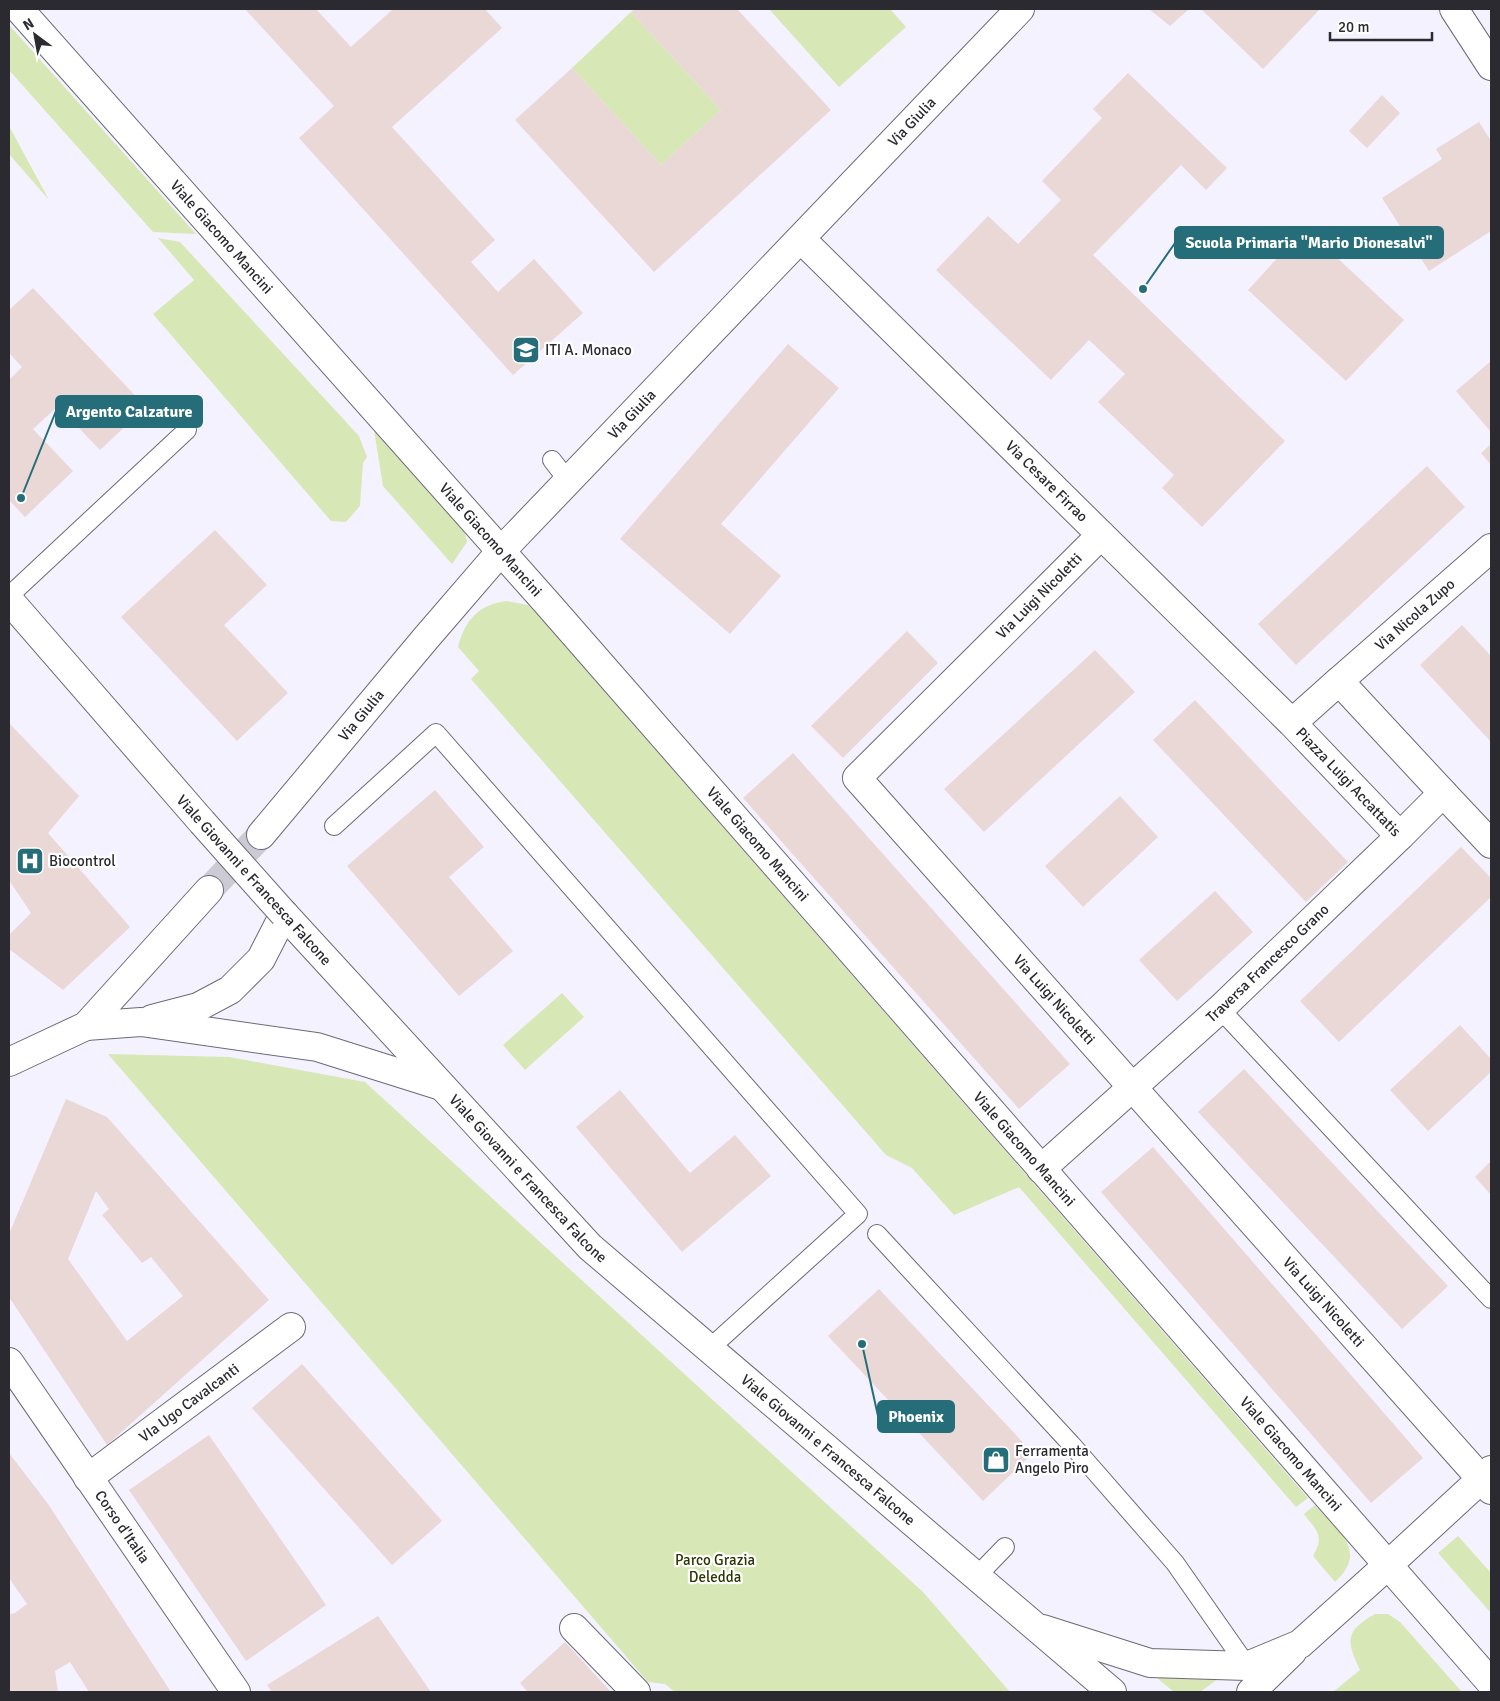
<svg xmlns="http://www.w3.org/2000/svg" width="1500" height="1701" viewBox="0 0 1500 1701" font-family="Signika,sans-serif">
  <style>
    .green { fill: #d8e7b6 }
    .building { fill: #e9d8d6; fill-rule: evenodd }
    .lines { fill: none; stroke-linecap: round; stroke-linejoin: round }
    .street-tunnel { stroke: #cccad5; stroke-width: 28; stroke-dasharray: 28 14; stroke-linecap: butt }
    .lane-casing { stroke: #6b6a76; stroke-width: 20 }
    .street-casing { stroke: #6b6a76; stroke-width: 30 }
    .secondary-casing { stroke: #6b6a76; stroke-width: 30 }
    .lane { stroke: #fff; stroke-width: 18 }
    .street { stroke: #fff; stroke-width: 28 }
    .secondary { stroke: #fff; stroke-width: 28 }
    .secondary-bridge-casing { stroke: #6b6a76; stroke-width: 30; stroke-linecap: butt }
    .secondary-bridge { stroke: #fff; stroke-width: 28 }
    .labels { text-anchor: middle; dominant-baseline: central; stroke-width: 4.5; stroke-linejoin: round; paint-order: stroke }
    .street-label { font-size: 15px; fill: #2b2a30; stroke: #fff }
    .poi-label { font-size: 15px; fill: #2b2a30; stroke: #fff; text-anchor: start }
    .park-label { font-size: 15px; fill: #2b3601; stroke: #fff }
    .leader { fill: none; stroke: #256d79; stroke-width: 2 }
    .callout-dot { fill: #256d79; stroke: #fff; stroke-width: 2 }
    .callout { fill: #256d79; stroke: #256d79; stroke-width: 2 }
    .callout-label { font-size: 16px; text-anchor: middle; font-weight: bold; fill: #fff }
  </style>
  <rect width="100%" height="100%" fill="#f4f2fe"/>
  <g class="green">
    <path d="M769,9h121l16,18 -67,60z"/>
    <path d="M631,12l90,98 -60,55 -89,-97z"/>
    <path d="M9,25l187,209 -43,-2 -144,-162z"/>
    <path d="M9,126l40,74 -40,-46z"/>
    <path d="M158,238l22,4 179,194 8,21 -4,6 -3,43 -14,16 -15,-1 -178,-207 41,-34z"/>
    <path d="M374,430l80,84 9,12 4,16 -15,22 -69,-78z"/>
    <path d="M507,601l21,4 9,9 771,884 -12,9 -277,-320 -65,28 -42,-47 -26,-13 -415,-476 8,-8 -21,-24c7,-27 21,-43 49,-46z"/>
    <path d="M562,993l22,24 -59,53 -22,-25z"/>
    <path d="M108,1054l121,3 136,25 558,510 87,100h-335l-10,-8 -17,-2z"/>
    <path d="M1315,1505c23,27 54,45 20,77l-22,-26c12,-20 4,-25 -9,-42z"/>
    <path d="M1458,1536l33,37v40l-53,-60z"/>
    <path d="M1375,1614h13l12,8 62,70h-129l27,-22c-14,-30 -15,-39 15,-56z"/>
    <path d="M1152,1674l66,5 -18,13h-26z"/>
  </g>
  <g class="building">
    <path d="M245,9h71l35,38 42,-38h92l17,19 -110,99 103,113 -24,22 27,30 36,-33 49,54 -70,62 -214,-237 35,-32z"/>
    <path d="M635,9h102l94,101 -177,162 -139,-152 57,-52 89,97 60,-55 -90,-98z"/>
    <path d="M1149,9h40l-19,17z"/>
    <path d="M1201,9h119l-57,60z"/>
    <path d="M1128,73l99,95 -21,22 -25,-25 -88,90 192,186 -83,86 -40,-39 12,-13 -76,-73 27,-28 -36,-34 -38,40 -115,-110 52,-54 30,28 43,-44 -19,-19 60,-63 -9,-9z"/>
    <path d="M1382,95l18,18 -33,35 -18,-17z"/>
    <path d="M1479,122l12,19v90l-62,40 -47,-73 60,-39 -6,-10z"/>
    <path d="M1305,228l99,92 -58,61 -98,-91z"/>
    <path d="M33,288l113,119 -46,43 -42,-44 -25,23 40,42 -48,46 -16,-17v-120l13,-13 -13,-14v-43z"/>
    <path d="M788,344l51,44 -118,136 60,52 -51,58 -110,-95z"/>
    <path d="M1491,361v71l-35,-41z"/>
    <path d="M1491,444v21l-10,-12z"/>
    <path d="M1427,466l38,41 -169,158 -38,-41z"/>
    <path d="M215,530l52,55 -43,40 64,68 -51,48 -116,-124z"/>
    <path d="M1462,625l29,31v86l-71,-77z"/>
    <path d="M907,631l31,32 -95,95 -32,-32z"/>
    <path d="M1095,650l40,42 -151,140 -40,-43z"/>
    <path d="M1195,700l153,162 -42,40 -153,-162z"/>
    <path d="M9,723l70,73 -31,37 82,94 -67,63 -54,-41v-14l22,-22 -22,-33z"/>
    <path d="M793,753l277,311 -51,45 -276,-311z"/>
    <path d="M435,790l49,57 -35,30 64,74 -54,45 -112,-130z"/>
    <path d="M1120,796l38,41 -75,70 -38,-41z"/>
    <path d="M1461,847l30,31v19l-152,145 -39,-41z"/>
    <path d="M1215,891l38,41 -76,69 -38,-41z"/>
    <path d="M1460,1025l31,34v13l-63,59 -38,-41z"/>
    <path d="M1244,1069l204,217 -46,43 -204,-217z"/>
    <path d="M620,1090l70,83 45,-38 36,41 -89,76 -106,-125z"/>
    <path d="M66,1099l41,18 162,183 -162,145 -98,-148v-63zM96,1191l13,18 -7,6 40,48 9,-6 32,39 -56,45 -59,-82z"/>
    <path d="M1153,1147l270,311 -52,45 -270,-311z"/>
    <path d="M1491,1161v34l-16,-18z"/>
    <path d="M879,1289l154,164 -50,48 -155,-165z"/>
    <path d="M302,1364l140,157 -50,44 -140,-157z"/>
    <path d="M209,1435l117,170 -80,56 -117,-171z"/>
    <path d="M9,1453l39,51 123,188h-82l-19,-30 -15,9 3,21h-49v-78l6,-1 12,-9 -18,-26z"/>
    <path d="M378,1616l53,76h-159l-5,-7z"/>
    <path d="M565,1642l46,50h-83l-8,-9z"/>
  </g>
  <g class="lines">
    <path class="street-tunnel" d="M209,890l52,-55"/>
    <g class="lane-casing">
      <g id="lane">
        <path d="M552,460l17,22"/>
        <path d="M9,596l178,-166"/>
        <path d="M334,826l102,-93 422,481 -149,135"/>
        <path d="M1220,1009l271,290"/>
        <path d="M877,1234l194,210 104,119 72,103"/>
        <path d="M975,1578l30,-31"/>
      </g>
    </g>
    <g class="street-casing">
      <g id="street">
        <path d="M1454,9l37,57"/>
        <path id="s1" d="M801,239l491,484 108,113 43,-43 -104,-112 -47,42"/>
        <path id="s2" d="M1101,535l-244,243 634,712"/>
        <path id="s3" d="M1339,681l152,-133"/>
        <path d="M1443,793l48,51"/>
        <path id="s4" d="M261,835l165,-197 75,-87 519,-542"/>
        <path d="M152,1019l46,-12 32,-17 31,-31 23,-45"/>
        <path d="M86,1026l55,-4 176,25 124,39"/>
        <path d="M9,1062l77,-36 123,-136"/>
        <path id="s5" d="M1041,1169l179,-160 180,-173"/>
        <path id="s6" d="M9,1362l227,330"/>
        <path id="s7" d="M88,1478l203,-151"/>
        <path d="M1388,1565l103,-95"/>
        <path d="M574,1628l62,64"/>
      </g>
    </g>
    <g class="secondary-casing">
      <g id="secondary">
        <path id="s8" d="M19,9l528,594 944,1080"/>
        <path d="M9,600l193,222"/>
        <path id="s9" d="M284,914l306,333 522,445"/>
        <path d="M1043,1629l107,34 97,3 53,-22 88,-79"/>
        <path d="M1251,1692l41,-40"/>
      </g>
    </g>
    <use href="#lane" class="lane"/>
    <use href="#street" class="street"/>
    <use href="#secondary" class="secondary"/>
    <g class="secondary-bridge-casing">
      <path id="secondary-bridge" d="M202,822l82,92"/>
    </g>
    <use href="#secondary-bridge" class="secondary-bridge"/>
  </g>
  <defs>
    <g id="school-square" transform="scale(1.4375)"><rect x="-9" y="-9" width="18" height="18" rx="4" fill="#256d79" stroke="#fff"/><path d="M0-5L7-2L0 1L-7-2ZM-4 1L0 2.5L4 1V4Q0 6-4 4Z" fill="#fff"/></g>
    <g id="hospital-square" transform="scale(1.4375)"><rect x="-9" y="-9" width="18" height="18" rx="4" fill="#256d79" stroke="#fff"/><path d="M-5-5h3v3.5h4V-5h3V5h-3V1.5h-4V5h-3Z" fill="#fff"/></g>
    <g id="shop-square" transform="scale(1.4375)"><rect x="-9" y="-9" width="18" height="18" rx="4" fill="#256d79" stroke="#fff"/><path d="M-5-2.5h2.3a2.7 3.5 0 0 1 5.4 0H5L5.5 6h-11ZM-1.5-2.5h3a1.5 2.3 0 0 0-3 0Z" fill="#fff"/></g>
  </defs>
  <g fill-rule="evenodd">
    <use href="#school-square" x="526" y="350"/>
    <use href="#hospital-square" x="30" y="861"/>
    <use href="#shop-square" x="996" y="1460"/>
  </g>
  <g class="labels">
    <g class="street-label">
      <text stroke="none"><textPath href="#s4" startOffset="966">Via Giulia</textPath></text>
      <text stroke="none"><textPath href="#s8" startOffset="305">Viale Giacomo Mancini</textPath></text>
      <text stroke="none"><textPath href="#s4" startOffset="561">Via Giulia</textPath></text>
      <text stroke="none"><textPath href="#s1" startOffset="345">Via Cesare Firrao</textPath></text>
      <text stroke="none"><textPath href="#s8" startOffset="710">Viale Giacomo Mancini</textPath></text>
      <text transform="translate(1039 596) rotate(-45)">Via Luigi Nicoletti</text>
      <text stroke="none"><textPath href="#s3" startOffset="101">Via Nicola Zupo</textPath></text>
      <text stroke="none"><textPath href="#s4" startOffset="156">Via Giulia</textPath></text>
      <text stroke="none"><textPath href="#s1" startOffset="771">Piazza Luigi Accattatis</textPath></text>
      <text stroke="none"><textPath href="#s8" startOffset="1115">Viale Giacomo Mancini</textPath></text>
      <text transform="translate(254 880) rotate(48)">Viale Giovanni e Francesca Falcone</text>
      <text stroke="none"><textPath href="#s5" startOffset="306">Traversa Francesco Grano</textPath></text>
      <text stroke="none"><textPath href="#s2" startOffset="641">Via Luigi Nicoletti</textPath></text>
      <text stroke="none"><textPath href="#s8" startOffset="1520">Viale Giacomo Mancini</textPath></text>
      <text stroke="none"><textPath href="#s9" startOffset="360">Viale Giovanni e Francesca Falcone</textPath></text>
      <text stroke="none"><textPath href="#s2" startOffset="1046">Via Luigi Nicoletti</textPath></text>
      <text stroke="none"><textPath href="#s7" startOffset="126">VIa Ugo Cavalcanti</textPath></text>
      <text stroke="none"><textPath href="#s9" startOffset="765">Viale Giovanni e Francesca Falcone</textPath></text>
      <text stroke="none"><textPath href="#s8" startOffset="1925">Viale Giacomo Mancini</textPath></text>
      <text stroke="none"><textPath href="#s6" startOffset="200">Corso d'Italia</textPath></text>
    </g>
    <g class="poi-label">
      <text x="545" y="350">ITI A. Monaco</text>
      <text x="49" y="861">Biocontrol</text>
      <text x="1015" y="1451">Ferramenta<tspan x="1015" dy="17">Angelo Piro</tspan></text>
    </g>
    <g class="park-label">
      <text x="715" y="1560">Parco Grazia<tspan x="715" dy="17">Deledda</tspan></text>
    </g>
  </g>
  <path class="leader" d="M1143 289L1175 243M21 498L56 411M862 1344L878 1416"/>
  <g class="callout-dot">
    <circle cx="1143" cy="289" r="5"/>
    <circle cx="21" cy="498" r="5"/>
    <circle cx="862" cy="1344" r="5"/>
  </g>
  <g class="callout">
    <rect x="1175" y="227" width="268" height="31" rx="5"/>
    <rect x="56" y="396" width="146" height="31" rx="5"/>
    <rect x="878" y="1401" width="76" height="31" rx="5"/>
  </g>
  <g class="callout-label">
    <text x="1309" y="248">Scuola Primaria "Mario Dionesalvi"</text>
    <text x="129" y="417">Argento Calzature</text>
    <text x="916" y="1422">Phoenix</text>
  </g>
  <rect width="1500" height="1701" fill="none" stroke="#2b2a30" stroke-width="20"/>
  <g transform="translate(35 35) rotate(328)" stroke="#ffffff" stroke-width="4" paint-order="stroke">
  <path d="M0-4L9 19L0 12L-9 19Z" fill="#2b2a30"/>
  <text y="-8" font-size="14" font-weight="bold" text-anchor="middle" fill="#2b2a30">N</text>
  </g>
  <path d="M1330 32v8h102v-8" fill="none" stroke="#2b2a30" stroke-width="2.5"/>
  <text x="1338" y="32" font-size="15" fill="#2b2a30" stroke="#ffffff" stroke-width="4" paint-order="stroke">20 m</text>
</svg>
